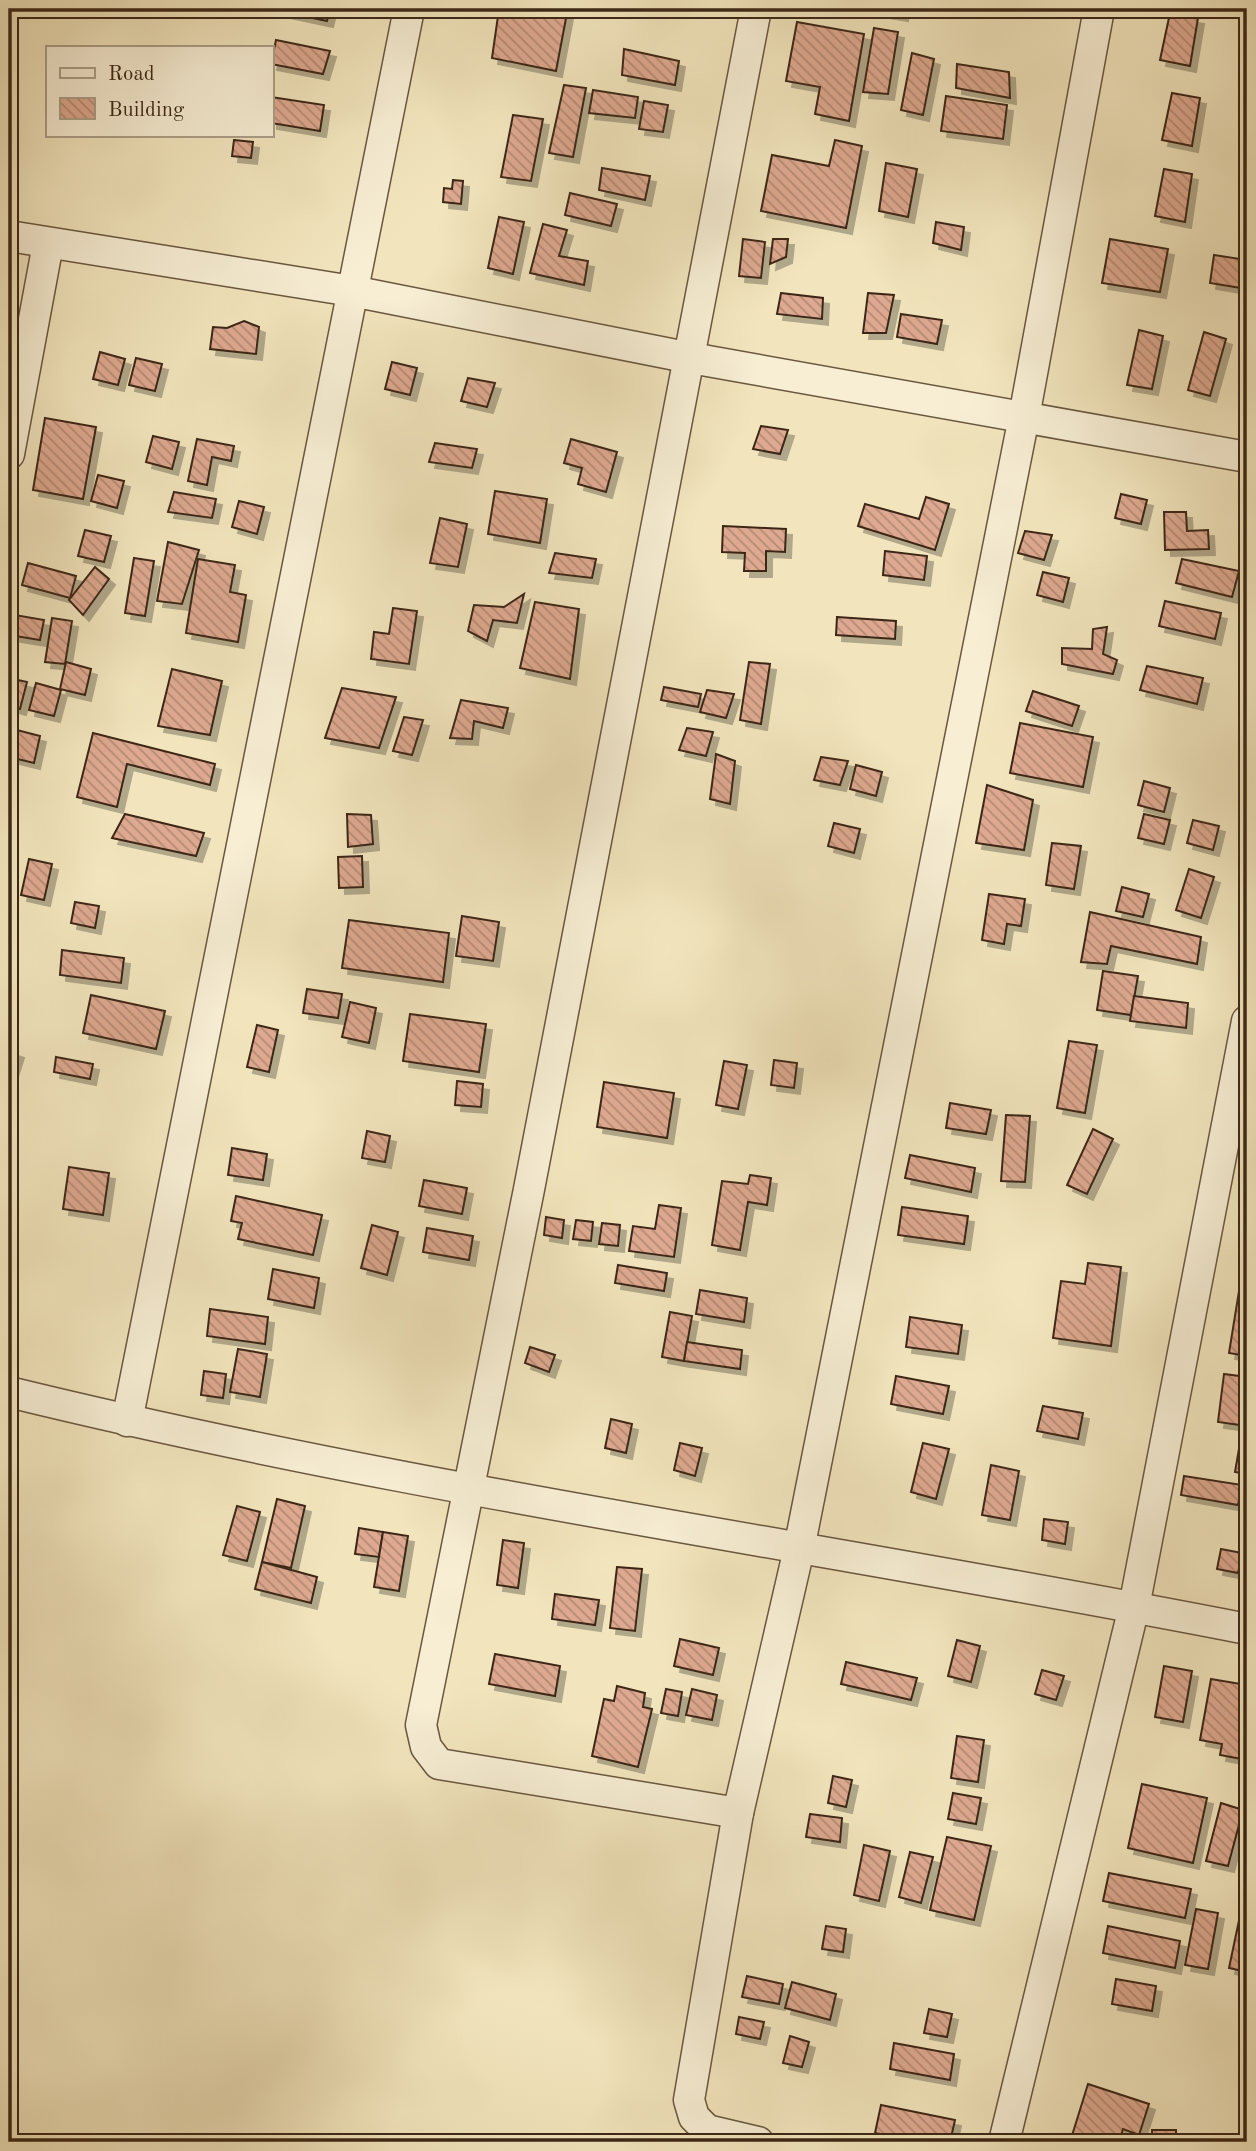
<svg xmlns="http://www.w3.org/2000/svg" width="1256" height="2151" viewBox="0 0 1256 2151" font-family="'Old Standard TT',serif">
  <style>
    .building { fill: url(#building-back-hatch); stroke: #3c2817; stroke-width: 2; filter: url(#shadow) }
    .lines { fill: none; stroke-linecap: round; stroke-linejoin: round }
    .minor-casing { stroke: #6a5740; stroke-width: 33 }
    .minor { stroke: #f7eed4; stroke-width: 30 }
  </style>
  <defs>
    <pattern id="building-back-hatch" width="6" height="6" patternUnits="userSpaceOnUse" patternTransform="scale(1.75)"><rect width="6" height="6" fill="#dea990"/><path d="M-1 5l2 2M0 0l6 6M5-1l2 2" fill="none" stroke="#b58a75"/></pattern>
    <filter id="shadow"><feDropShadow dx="6" dy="6" stdDeviation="0" flood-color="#0004"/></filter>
  </defs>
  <rect width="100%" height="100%" fill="#f2e5bd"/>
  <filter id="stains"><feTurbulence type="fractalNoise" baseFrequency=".00286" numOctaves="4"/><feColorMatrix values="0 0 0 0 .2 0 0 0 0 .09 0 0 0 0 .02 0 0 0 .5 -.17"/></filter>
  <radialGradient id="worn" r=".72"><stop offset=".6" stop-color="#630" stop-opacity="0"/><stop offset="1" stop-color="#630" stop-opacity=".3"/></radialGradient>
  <g class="building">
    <path d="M270,9h60l-3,12z"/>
    <path d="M499,9h47l21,4 -11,58 -64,-13z"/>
    <path d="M865,9h38l-1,6z"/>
    <path d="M1170,13l28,5 -8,48 -30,-6z"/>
    <path d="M797,22l67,12 -15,87 -34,-7 5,-27 -34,-6z"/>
    <path d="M874,28l24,4 -10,62 -25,-2z"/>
    <path d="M276,40l54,11 -7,23 -52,-10z"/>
    <path d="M624,49l55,12 -4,24 -53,-10z"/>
    <path d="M912,53l22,6 -11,56 -22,-5z"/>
    <path d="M957,64l52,8 1,26 -54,-10z"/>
    <path d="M564,85l22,3 -13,69 -24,-4z"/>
    <path d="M593,90l45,7 -3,21 -46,-5z"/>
    <path d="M1172,93l28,5 -8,48 -30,-6z"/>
    <path d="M946,96l61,9 -4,34 -62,-8z"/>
    <path d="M271,97l53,8 -4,26 -49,-8z"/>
    <path d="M644,101l24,4 -5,27 -24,-3z"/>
    <path d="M513,115l30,4 -12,62 -30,-4z"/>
    <path d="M234,140l19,2 -2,16 -19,-2z"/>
    <path d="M835,140l27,6 -16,82 -85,-17 11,-56 57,11z"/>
    <path d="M886,163l31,6 -9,48 -29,-6z"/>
    <path d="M602,168l48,8 -5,24 -46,-10z"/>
    <path d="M1164,169l28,5 -7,48 -30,-6z"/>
    <path d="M453,180l10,1 -2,23 -18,-2 1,-14 8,1z"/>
    <path d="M570,193l47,11 -6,22 -46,-11z"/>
    <path d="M499,217l25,5 -11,52 -25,-6z"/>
    <path d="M936,222l28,5 -3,23 -28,-7z"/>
    <path d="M543,224l24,6 -8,26 29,5 -4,24 -54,-12z"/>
    <path d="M743,239l22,3 -4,36 -22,-2z"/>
    <path d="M773,239h15l-2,18 -16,7z"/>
    <path d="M1110,239l58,10 -8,43 -58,-9z"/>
    <path d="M1214,255l33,5v29l-37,-6z"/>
    <path d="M781,293l42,5 -1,21 -45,-5z"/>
    <path d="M868,293l26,2 -8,38h-23z"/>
    <path d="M901,314l41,6 -5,24 -40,-7z"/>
    <path d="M244,321l15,6 -3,27 -46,-5 3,-22 14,1z"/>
    <path d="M1139,330l24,6 -11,53 -25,-4z"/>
    <path d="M1204,332l22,7 -16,57 -22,-6z"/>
    <path d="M100,352l25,7 -7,26 -25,-6z"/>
    <path d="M136,358l26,6 -7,27 -26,-6z"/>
    <path d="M392,362l25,6 -7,27 -25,-6z"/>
    <path d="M468,378l27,5 -8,24 -26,-6z"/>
    <path d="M45,418l51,9 -13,72 -50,-9z"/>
    <path d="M761,426l27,4 -8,24 -27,-5z"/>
    <path d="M153,436l26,6 -7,27 -26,-7z"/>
    <path d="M197,439l37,7 -3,15 -19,-4 -5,28 -19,-4z"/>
    <path d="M571,439l46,13 -11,40 -28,-8 4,-16 -18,-5z"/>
    <path d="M435,443l42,6 -5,19 -43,-6z"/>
    <path d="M98,475l26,6 -7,27 -26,-7z"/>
    <path d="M495,491l52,8 -7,44 -52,-9z"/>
    <path d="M174,492l42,7 -4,19 -44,-6z"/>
    <path d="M1121,494l26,6 -6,24 -26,-6z"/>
    <path d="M926,497l23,7 -14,46 -77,-24 7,-22 54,15z"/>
    <path d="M239,501l25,6 -7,27 -25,-7z"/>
    <path d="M1164,512h22l1,19 21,-1 1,19 -44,1z"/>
    <path d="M440,518l27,6 -9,43 -28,-4z"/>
    <path d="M723,526l63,3 -1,23 -19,-1v20h-22l1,-18 -23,-1z"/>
    <path d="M85,530l26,6 -7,26 -26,-6z"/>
    <path d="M1025,531l27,4 -8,25 -26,-7z"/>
    <path d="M168,542l31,8 -17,54 -25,-3z"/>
    <path d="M885,551l42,5 -3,24 -41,-5z"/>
    <path d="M555,553l41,6 -4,19 -43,-5z"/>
    <path d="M134,558l20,3 -9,55 -20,-3z"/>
    <path d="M198,559l37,6 -5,27 16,3 -8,47 -52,-9z"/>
    <path d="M1182,559l57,12 -7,26 -56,-14z"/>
    <path d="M28,563l48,13 -6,22 -48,-13z"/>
    <path d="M95,567l14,12 -26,36 -14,-15z"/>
    <path d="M1043,572l26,6 -6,24 -26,-7z"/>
    <path d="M524,594l-7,29 -24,-3 -6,21 -19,-10 6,-26 30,2z"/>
    <path d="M1165,601l56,12 -6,26 -56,-13z"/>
    <path d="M535,602l44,7 -9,70 -50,-11z"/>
    <path d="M393,608l24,3 -8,53 -38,-5 3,-27 15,2z"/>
    <path d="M9,614l35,6 -4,20 -31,-5z"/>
    <path d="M837,617l59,4 -1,18 -59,-4z"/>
    <path d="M52,618l20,3 -7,43 -20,-2z"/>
    <path d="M1107,627l-4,27 14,6 -4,14 -51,-10v-16l30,1 1,-20z"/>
    <path d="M66,662l25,7 -6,26 -25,-6z"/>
    <path d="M749,662l21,2 -9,60 -21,-4z"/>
    <path d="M1147,666l56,12 -6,26 -57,-14z"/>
    <path d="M172,669l50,12 -12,54 -52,-9z"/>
    <path d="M9,678l18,4 -7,27 -11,-3z"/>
    <path d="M36,683l25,7 -7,26 -25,-6z"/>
    <path d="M664,687l37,7 -3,13 -37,-7z"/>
    <path d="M342,688l54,9 -17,51 -54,-10z"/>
    <path d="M707,690l27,4 -8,24 -26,-6z"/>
    <path d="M1033,691l46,15 -7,20 -46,-15z"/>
    <path d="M461,700l47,8 -5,20 -29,-7 -2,18 -22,-1z"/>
    <path d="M404,717l19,3 -11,35 -19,-4z"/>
    <path d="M1020,723l73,14 -10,50 -73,-14z"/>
    <path d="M9,728l31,8 -6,27 -25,-6z"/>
    <path d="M687,728l26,4 -7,24 -27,-6z"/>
    <path d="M93,733l122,31 -5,21 -83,-21 -10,43 -40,-10z"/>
    <path d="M716,754l19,7 -5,43 -20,-5z"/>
    <path d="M821,757l27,4 -8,24 -26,-5z"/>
    <path d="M856,765l26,7 -6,24 -26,-7z"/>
    <path d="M1144,781l26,7 -6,24 -26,-7z"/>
    <path d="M987,785l46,15 -9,50 -48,-7z"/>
    <path d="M125,814l79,19 -8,23 -84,-18z"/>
    <path d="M347,814l24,1 2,29 -25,3z"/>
    <path d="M1144,814l26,6 -6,24 -26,-6z"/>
    <path d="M1193,820l26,6 -6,24 -26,-7z"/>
    <path d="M834,823l26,6 -6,24 -26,-7z"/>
    <path d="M1052,843l29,3 -7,43 -28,-4z"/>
    <path d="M362,856l1,31 -24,1 -1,-31z"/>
    <path d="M29,859l23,5 -8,36 -23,-5z"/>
    <path d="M1189,869l25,8 -13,41 -25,-8z"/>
    <path d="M1122,887l27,7 -6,23 -27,-6z"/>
    <path d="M989,894l36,5 -4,27 -14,-2 -3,20 -22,-4z"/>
    <path d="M75,902l24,4 -4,22 -24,-5z"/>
    <path d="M1090,912l111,25 -4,27 -86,-18 -4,18 -26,-2z"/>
    <path d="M462,916l37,6 -6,39 -37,-5z"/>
    <path d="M349,920l100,13 -6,49 -101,-14z"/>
    <path d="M62,950l62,8 -3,25 -61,-8z"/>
    <path d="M1103,971l35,5 -7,39 -34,-5z"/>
    <path d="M307,989l35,5 -4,24 -35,-5z"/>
    <path d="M91,995l74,16 -9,38 -73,-16z"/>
    <path d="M1134,996l54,7 -2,25 -56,-7z"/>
    <path d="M350,1002l26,6 -7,35 -27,-6z"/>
    <path d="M410,1014l76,10 -7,48 -76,-11z"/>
    <path d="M257,1025l21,5 -9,42 -22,-5z"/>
    <path d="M1069,1041l28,4 -12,68 -28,-5z"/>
    <path d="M9,1049l9,3 -9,28z"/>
    <path d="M56,1057l37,7 -3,15 -36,-7z"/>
    <path d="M774,1060l23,3 -3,25 -23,-3z"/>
    <path d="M724,1061l23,4 -9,44 -22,-4z"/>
    <path d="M457,1081l26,3 -2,23 -26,-2z"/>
    <path d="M604,1082l70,11 -7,45 -70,-11z"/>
    <path d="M950,1103l41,7 -5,24 -40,-6z"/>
    <path d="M1006,1115l24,1 -5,66 -24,-1z"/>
    <path d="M1093,1129l20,10 -26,55 -20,-9z"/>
    <path d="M367,1131l23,5 -5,26 -23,-4z"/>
    <path d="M232,1148l35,6 -4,26 -35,-5z"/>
    <path d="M910,1155l65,13 -4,24 -66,-14z"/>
    <path d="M69,1167l40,6 -6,42 -40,-6z"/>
    <path d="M750,1175l21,3 -4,27 -19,-3 -8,48 -28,-5 10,-64 26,3z"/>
    <path d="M1244,1176h3v21l-6,-1z"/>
    <path d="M424,1180l43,8 -5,26 -43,-8z"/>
    <path d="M236,1196l86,19 -9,40 -75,-16 4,-16 -11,-2z"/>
    <path d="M659,1205l22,3 -7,49 -45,-6 4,-25 22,3z"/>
    <path d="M902,1207l66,9 -4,28 -66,-9z"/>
    <path d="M546,1217l18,3 -2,18 -18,-3z"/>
    <path d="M576,1220l17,2 -2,19 -18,-2z"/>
    <path d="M602,1223l18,2 -2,21 -19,-2z"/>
    <path d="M372,1225l26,7 -11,43 -26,-7z"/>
    <path d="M427,1228l46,8 -4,24 -46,-8z"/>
    <path d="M1088,1263l33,4 -10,79 -58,-8 8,-57 24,3z"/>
    <path d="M618,1265l49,8 -3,18 -49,-8z"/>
    <path d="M273,1269l46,9 -5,30 -46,-9z"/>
    <path d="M700,1290l47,8 -3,24 -48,-8z"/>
    <path d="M1239,1291l8,1v64l-18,-3z"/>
    <path d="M210,1309l58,8 -3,27 -58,-8z"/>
    <path d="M670,1312l22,4 -8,45 -22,-4z"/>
    <path d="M910,1317l52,8 -4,29 -52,-7z"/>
    <path d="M687,1342l55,8 -2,19 -56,-8z"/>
    <path d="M530,1347l25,8 -6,17 -24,-9z"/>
    <path d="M238,1349l29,5 -7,43 -30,-5z"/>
    <path d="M204,1371l22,3 -3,24 -22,-3z"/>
    <path d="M1224,1374l23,3v49l-29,-4z"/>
    <path d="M896,1376l53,10 -6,28 -52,-10z"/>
    <path d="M1043,1406l40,7 -5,26 -41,-8z"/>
    <path d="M611,1419l21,5 -6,29 -21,-5z"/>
    <path d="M680,1443l22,5 -7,28 -21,-6z"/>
    <path d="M923,1443l26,6 -13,50 -25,-7z"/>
    <path d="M1240,1443l7,1v30l-12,-2z"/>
    <path d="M991,1465l28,6 -9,49 -28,-5z"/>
    <path d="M1184,1476l58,9 -4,20 -57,-10z"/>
    <path d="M277,1499l28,7 -14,62 -29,-6z"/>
    <path d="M237,1506l23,6 -13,49 -24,-6z"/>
    <path d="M1044,1519l24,3 -3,22 -23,-4z"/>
    <path d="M359,1528l24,4 -4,25 -24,-3z"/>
    <path d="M383,1532l25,4 -9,55 -25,-4z"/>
    <path d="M503,1540l21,3 -6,45 -21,-3z"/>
    <path d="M1221,1549l21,4 -4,20 -21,-4z"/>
    <path d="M262,1562l55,15 -6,26 -56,-14z"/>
    <path d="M617,1567l25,2 -7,62 -25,-3z"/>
    <path d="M555,1594l44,6 -4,25 -43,-6z"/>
    <path d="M680,1639l39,9 -6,27 -39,-9z"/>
    <path d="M957,1640l23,6 -9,36 -23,-6z"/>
    <path d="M495,1654l65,12 -5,30 -66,-12z"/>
    <path d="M846,1662l71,16 -6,22 -70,-16z"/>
    <path d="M1164,1666l28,5 -9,51 -28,-5z"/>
    <path d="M1042,1670l22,6 -8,24 -21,-6z"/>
    <path d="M1211,1679l36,6v75l-27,-5 2,-11 -22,-4z"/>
    <path d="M617,1686l28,7 -2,14 9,2 -14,58 -46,-11 12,-57 10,2z"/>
    <path d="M666,1689l16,3 -4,24 -17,-3z"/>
    <path d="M692,1689l25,6 -5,25 -26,-5z"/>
    <path d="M957,1736l27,4 -6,42 -27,-4z"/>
    <path d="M833,1776l19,4 -6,27 -18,-4z"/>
    <path d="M1142,1784l65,14 -14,65 -65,-15z"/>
    <path d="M953,1793l28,5 -5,26 -28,-5z"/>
    <path d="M1221,1803l22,7 -15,56 -22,-5z"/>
    <path d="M810,1814l32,4 -2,24 -34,-5z"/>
    <path d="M947,1837l44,9 -17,74 -44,-10z"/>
    <path d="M864,1845l26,6 -11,50 -25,-6z"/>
    <path d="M910,1852l23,5 -12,46 -22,-6z"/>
    <path d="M1109,1873l82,16 -6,29 -82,-17z"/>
    <path d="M1242,1906l5,2v64l-18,-4z"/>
    <path d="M1196,1909l22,4 -10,56 -23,-4z"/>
    <path d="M826,1926l20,3 -3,23 -21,-3z"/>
    <path d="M1108,1926l72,15 -5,27 -72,-15z"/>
    <path d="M747,1976l36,8 -4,20 -37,-7z"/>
    <path d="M1116,1979l40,7 -4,25 -40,-7z"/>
    <path d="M792,1982l44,12 -6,26 -45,-12z"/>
    <path d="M929,2009l23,5 -5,23 -23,-4z"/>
    <path d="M739,2017l25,5 -4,17 -24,-5z"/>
    <path d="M790,2036l19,6 -7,25 -19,-4z"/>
    <path d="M894,2043l60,11 -4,26 -60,-11z"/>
    <path d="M1088,2084l61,20 -10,31 -16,-6 -4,13h-49z"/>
    <path d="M881,2105l74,15 -5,22h-32l-43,-9z"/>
    <rect x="1152" y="2130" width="24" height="12"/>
    <path d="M1191,2134l29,2v6h-30z"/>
  </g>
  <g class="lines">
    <g class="minor-casing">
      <g id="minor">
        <path d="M9,236l343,55 339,67 556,99"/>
        <path d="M9,454l39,-210"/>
        <path d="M9,1392c408,100 826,156 1238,237"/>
        <path d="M127,1421l282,-1412"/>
        <path d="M738,1813l-299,-49 -13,-17 -5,-22c117,-571 228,-1144 335,-1716"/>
        <path d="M758,2142l-51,-12 -13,-13 -5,-17 49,-287 61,-264 225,-1132 75,-408"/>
        <path d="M1004,2142l130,-535 113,-586"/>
      </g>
    </g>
    <use href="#minor" class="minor"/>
  </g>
  <rect width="1256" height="2151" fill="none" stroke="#f2e5bd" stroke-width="35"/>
  <rect x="10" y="10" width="1235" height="2130" fill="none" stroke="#3c2817" stroke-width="3.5"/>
  <rect x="18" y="18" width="1221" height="2116" fill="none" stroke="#3c2817" stroke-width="2"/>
  <rect x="46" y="46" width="228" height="91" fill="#f7eed4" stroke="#ac9f88" stroke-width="2"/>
  <rect x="60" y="68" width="35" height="10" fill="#f7eed4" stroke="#ac9f88" stroke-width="2"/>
  <text x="108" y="80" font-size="21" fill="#3c2817">Road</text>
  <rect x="60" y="98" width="35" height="21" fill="url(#building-back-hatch)" stroke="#ac9f88" stroke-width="2"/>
  <text x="108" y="116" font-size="21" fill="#3c2817">Building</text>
  <rect width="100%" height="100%" filter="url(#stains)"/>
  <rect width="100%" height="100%" fill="url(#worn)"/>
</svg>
